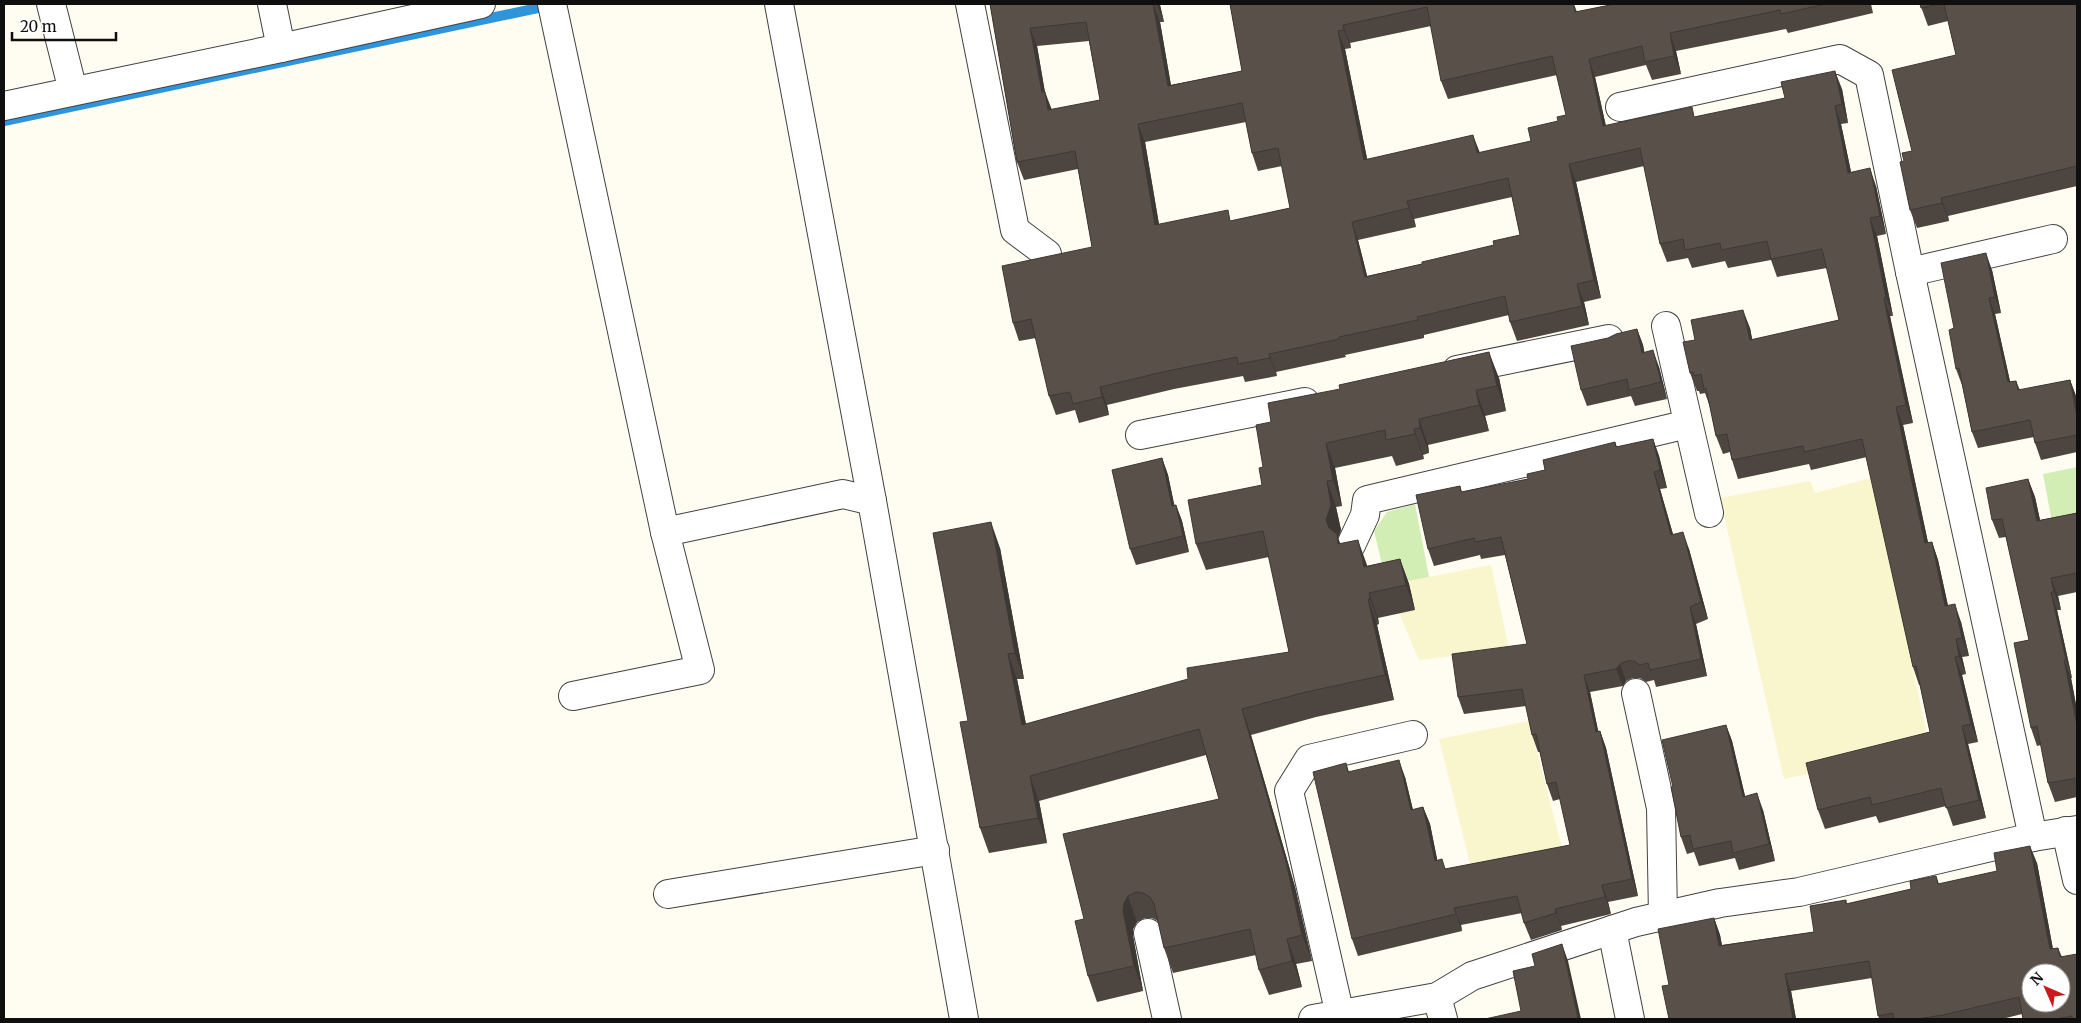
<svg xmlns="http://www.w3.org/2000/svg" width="2081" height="1023" viewBox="0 0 2081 1023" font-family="Merriweather,serif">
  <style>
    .farmland { fill: #f9f6cd }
    .green { fill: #d2eeb5 }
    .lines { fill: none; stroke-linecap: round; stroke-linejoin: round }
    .stream { stroke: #2e94dc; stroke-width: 10 }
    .minor-casing { stroke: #424242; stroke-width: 30 }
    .minor { stroke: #fff; stroke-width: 28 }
    .wall { fill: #4d4540; fill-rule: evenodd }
    .shaded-wall { fill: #3e3834 }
    .building { fill: #59504a; stroke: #3e3834; fill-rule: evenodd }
  </style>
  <rect width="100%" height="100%" fill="#fffcf1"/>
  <g class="farmland">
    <path d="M1871,478l59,270 -146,31 -64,-281 90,-17 5,12z"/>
    <path d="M1491,565l18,84 -90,11 -32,-75z"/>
    <path d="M1529,721l36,138 -92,17 -34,-137z"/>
  </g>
  <g class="green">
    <path d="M2077,467v62l-23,4 -11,-59z"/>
    <path d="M1415,504l14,73 -42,8 -13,-54 13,-19z"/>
  </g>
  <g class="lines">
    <path class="stream" d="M4,121l548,-116"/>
    <g class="minor-casing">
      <g id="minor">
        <path d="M51,4l22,87"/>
        <path d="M272,4l9,44"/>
        <path d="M552,4l113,528 178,-38 29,7"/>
        <path d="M779,4l93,497 92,518"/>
        <path d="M970,4l45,226 32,24"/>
        <path d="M4,106l277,-58 200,-44"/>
        <path d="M1620,107l220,-48 29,16 41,197 123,565"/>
        <path d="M1910,272l143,-33"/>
        <path d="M1666,326l43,187"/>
        <path d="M1457,370l152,-31"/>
        <path d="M1140,435l165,-33"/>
        <path d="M1351,545l14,-30 2,-15 321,-76"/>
        <path d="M1636,693l25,115 2,108"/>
        <path d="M573,696l127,-26 -35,-138"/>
        <path d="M2066,831l11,49"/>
        <path d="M668,894l267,-44"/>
        <path d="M1612,930l18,89"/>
        <path d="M1148,933l19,86"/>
        <path d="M1437,997l6,22"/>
        <path d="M1340,1015l-51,-224 20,-32 104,-24"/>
        <path d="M1313,1019l124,-22 35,-21 164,-54 84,-19 79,-11 234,-55 44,-7"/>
      </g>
    </g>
    <use href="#minor" class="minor"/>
  </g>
  <g class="wall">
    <path d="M990,4h176l-6,1 4,17h-4l11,63 71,-14 -12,-67h344l3,8 38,-8h256l2,9 -85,20 -2,-4 -110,22 5,23 -29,6 -6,-15 -51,12 11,49 90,-9 146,-28 6,34 -7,1 10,48 25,14 10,48 -9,2 16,80h-3l2,12 21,95 -10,2 25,118 4,-1 6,18 10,46 13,16 8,34 -7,1 4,17 -4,1 16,67 -10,2 18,74 -33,8 -7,-20 -67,17 -3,-7 -51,13 -7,-19 112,-78 -10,-47h-1l-6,-18 -46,-210 -56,13 -2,-6 -71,15 -6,-19 -2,-8 -7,2 -7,-18 -6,-29 -5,-14 -5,1 -1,-3h-2l-7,-18 60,-45 2,12 87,-20 -12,-52 -50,9 -6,-17 -43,8 -3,-7 -33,7 -4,-10 -21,4 -7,-18 -16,-78 -68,16 25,116 -17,4 5,23 -72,16 -7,-19 -1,-7 -85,20v3l-79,17 1,2 -70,15 1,4 -32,6 -2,-6 -69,13 -67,16 2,10 -30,8 -4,-13 -19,5 -7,-19 -13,-58 -17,3 -6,-18 79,-76 -14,-78 -54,11 -7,-18zM1431,26l10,55 7,18 109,-24 9,40 -35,26 -52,12 -112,6 -22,-110 6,-1 -1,-5zM1089,41l11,59 -49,10 -6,-18 -8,-46zM1246,122l6,31 6,18 24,-5 8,42 -58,13 -73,3 -14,-82zM1512,197l8,38 -26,10 -72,19 -55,12 -9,-36 58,-13 -2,-8z"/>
    <path d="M1920,4h157v182l-129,30 1,5 -32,7 -7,-18 -6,-49 8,-10 44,-96 -8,-34 -20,5z"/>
    <path d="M1992,270l9,43 -6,1 15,68 6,-1 4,9 50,-10 6,16 1,8v48l-36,8 -6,-17 -1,-6 -56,11 -6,-16 -10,-47 -6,-16 -2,-41z"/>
    <path d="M1637,329l6,16 1,7 15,15 8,32 -32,7 -4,-10 -44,10 -6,-16 27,-52z"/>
    <path d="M1499,378l7,33 -21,5 4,15 -61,14 1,8 -6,2 1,4 -28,7 -4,-10 -57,12 7,38 -6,1 5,23 -3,8 2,5 27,23 33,-7 9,25 6,26 -37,8 1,6 -2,1 17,75 -78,17 -65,18 44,152 17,74 -16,3 6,23 -33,8 -10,-25 -3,-15 -83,18 -9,-25 -6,-27 -6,-3h-7l-8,4 -4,7v7l10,55 -46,11 -9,-26 -4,-57 135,-120 -13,-44 -167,46 8,42 -58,10 -9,-25 -12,-107 32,-173 24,131h-7l9,45 263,-72 -20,-95 -63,13 -10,-26 66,-59 1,-18z"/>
    <path d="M1653,439l6,17 8,32 -7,1 13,45 16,15 19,70 -12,5 11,52 -51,11 -2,-7 -8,2 -6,-4h-7l-7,3 -3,5 -33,6 8,39h2l6,17 32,148 -30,6 3,12 -50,12 1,4 -31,10 -7,-17 -2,-10 -61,12 1,6 -104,25 -6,-17 -6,-176 3,9 56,5 8,33 10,-3 7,17 7,36 9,9 124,-24 -10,-46 -7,2 -6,-17 -7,-32h-2l-6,-17 -6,-29 -62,8 -6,-17 69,-53 -22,-89 -24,4 -1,-4 -46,11 -6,-17 32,-63 2,6 66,-13 17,-9 70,-28 2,5z"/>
    <path d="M1162,458l6,17 6,30h2l6,16 7,31 -53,13 -6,-16z"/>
    <path d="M2028,479l7,18 5,23 37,-7v79l-19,4 3,14h-4l15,68h-1l6,32v87l-22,5 -7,-19 -7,-38 -4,1 -6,-18 -2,-88 -23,-103 -7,1 -7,-18z"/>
    <path d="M1726,725l6,16 13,55 18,14 12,51 -36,9 -4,-12 -36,8 -5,-14 -7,2 -6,-17 -8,-50z"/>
    <path d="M2037,863l16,86 5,-1 4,9 15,62h-54l-1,-5 -20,5h-123l-7,-41 -81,13 5,28h-127v-34l45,-67 6,17 2,10 92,-13 32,-32 1,4 64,-15 25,-13 3,8z"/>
  </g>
  <g class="shaded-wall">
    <path d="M1153,4l7,18 14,82 -6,-18z"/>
    <path d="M1157,4h3v1l4,17z"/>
    <path d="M1343,25l7,18 1,5 -7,-18z"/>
    <path d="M1030,28l7,18 11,65 -6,-19z"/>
    <path d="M1338,31l7,18 26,129 -7,-18z"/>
    <path d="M1670,33l6,18 5,23 -7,-18z"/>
    <path d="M1589,59l6,18 15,68 -7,-19z"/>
    <path d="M1835,71l7,18 6,34 -6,-19z"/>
    <path d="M1045,92l7,18h-4z"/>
    <path d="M1835,106l6,18 14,67 -7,-18z"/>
    <path d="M1138,124l7,18 17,101 -7,-18z"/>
    <path d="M1473,135l7,18h-3z"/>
    <path d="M1569,164l7,18 25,116 -7,-18z"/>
    <path d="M1870,168l6,18 10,48 -6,-18z"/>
    <path d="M1941,198l7,18 1,5 -7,-18z"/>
    <path d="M1407,201l7,18 2,8 -7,-19z"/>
    <path d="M1870,218l7,18 16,80 -7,-19z"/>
    <path d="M1352,222l6,18 14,55 -7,-18z"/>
    <path d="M1986,253l6,17 9,43 -6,-16z"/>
    <path d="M1577,284l7,18 5,23 -7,-19z"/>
    <path d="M1884,298l6,18 23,107 -7,-18z"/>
    <path d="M1989,298l6,16 19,85 -6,-17z"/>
    <path d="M1743,310l7,18 6,30 -6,-18z"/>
    <path d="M1637,329l6,16 5,24 -6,-16z"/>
    <path d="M1653,350l6,17 8,32 -6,-17z"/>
    <path d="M1489,352l10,26 7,33 -9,-25z"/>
    <path d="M1269,354l7,18 1,4 -7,-18z"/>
    <path d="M2070,380l6,16 1,8v12z"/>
    <path d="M1100,387l7,18 2,10 -7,-18z"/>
    <path d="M1476,390l9,26 4,15 -10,-26z"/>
    <path d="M1896,407l7,18 29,136 -7,-18z"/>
    <path d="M1419,419l9,26 1,8 -9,-25z"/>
    <path d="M1414,429l9,26 1,4 -9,-25z"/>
    <path d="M1653,439l6,17 8,32 -7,-18z"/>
    <path d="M1326,443l9,25 7,38 -9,-26z"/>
    <path d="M1162,458l6,17 10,47 -6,-16z"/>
    <path d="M1654,472l6,17 18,63 -7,-17z"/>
    <path d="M2028,479l7,18 9,42 -7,-18z"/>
    <path d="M1327,481l9,26 5,23 -3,8 8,22 -8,-6 -12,-34z"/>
    <path d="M1176,505l6,16 7,31 -6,-16z"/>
    <path d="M991,522l9,26 24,131 -9,-26z"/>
    <path d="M1683,532l6,17 19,70 -7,-17z"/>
    <path d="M1358,540l9,25 6,27 -9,-25z"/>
    <path d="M1932,542l6,18 14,64 -7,-18z"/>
    <path d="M1400,559l9,25 6,26 -9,-25z"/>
    <path d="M2051,578l7,18 3,14 -7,-18z"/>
    <path d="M2051,592l6,18 15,68 -6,-18z"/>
    <path d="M1369,593l9,25 1,6 -9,-25z"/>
    <path d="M1368,599l9,26 17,75 -9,-25z"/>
    <path d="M1955,604l6,18 8,34 -7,-18z"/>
    <path d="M1690,607l6,17 11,52 -6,-17z"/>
    <path d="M1956,639l6,18 4,17 -7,-18z"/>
    <path d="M1008,654l9,25 14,71 -9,-25z"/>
    <path d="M1955,657l7,18 16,67 -7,-18z"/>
    <path d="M2064,660l7,18 6,32v15z"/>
    <path d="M1620,664l6,17 -3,5 -7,-17z"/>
    <path d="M1584,675l6,17 12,57 -6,-17z"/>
    <path d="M1242,709l9,26 44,152 17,74 -10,-26z"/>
    <path d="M1726,725l6,16 17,72 -6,-16z"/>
    <path d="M1962,726l6,18 18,74 -7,-18z"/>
    <path d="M1600,731l6,17 32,148 -6,-17z"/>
    <path d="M1399,760l6,17 12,50 -6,-17z"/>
    <path d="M1030,776l9,25 8,42 -9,-25z"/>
    <path d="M1757,793l6,17 12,51 -6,-17z"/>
    <path d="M1423,807l7,17 11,54 -6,-17z"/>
    <path d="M2030,846l7,17 19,103 -6,-17z"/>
    <path d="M1602,885l6,17 3,12 -6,-17z"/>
    <path d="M1128,896l9,26 -4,7v7l10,55 -9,-25 -11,-55 1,-8z"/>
    <path d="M1454,908l7,17 1,6 -6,-17z"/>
    <path d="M1555,909l6,17 1,4 -6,-17z"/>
    <path d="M1714,918l6,17 5,28 -6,-17z"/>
    <path d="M1287,939l9,25 6,23 -10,-26z"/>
    <path d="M1562,944l6,17 13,58h-3z"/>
    <path d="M1785,974l6,17 5,28h-3z"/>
  </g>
  <g class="building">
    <path d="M990,4h165h-2l15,82 74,-15 -12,-67h343l2,8 40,-8h211l-45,10 -1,-4 -110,23 4,23 -29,6 -3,-16 -53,13 14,67 89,-19 2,10 91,-19 -4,-16 54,-11 7,33 -7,2 13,67 22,-5 10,48 -10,2 16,79 -2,1 2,11 20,96 -10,2 29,136 7,-1 13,64 10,-2 7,34 -6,1 3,17 -4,1 16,67 -9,2 17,74 -33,8 -5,-20 -69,17 -2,-8 -52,13 -12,-47 124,-31 -14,-66 -3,1 -51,-228 -58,13 -1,-6 -71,14 -5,-26 -11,2 -10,-48 -2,1 -3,-15 -7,2 -1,-4 -3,1 -7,-31 12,-2 -4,-20 52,-10 7,30 89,-20 -17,-71 -51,10 -4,-18 -46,9 -1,-7 -35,7 -2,-11 -23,5 -20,-96 -71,16 25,116 -17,4 5,22 -72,16 -5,-26 -88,21 1,3 -79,17v2l-70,15 1,4 -32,6 -1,-7 -70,14 -67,16 2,10 -29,7 -3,-12 -21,4 -18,-77 -18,4 -11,-57 90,-19 -17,-96 -58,11zM1427,7l14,74 111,-25 14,59 -9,2 1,4 -30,7 3,13 -54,12 -4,-18 -109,25 -26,-129 6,-1 -1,-5zM1086,22l14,78 -52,10 -3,-18h-3l-12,-64zM1242,103l10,50 26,-5 12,60 -60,13 -2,-11 -73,15 -17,-101zM1508,178l12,57 -27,6 1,4 -72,17v2l-57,13 -13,-55 57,-14 -2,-7z"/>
    <path d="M1920,4h19l-18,4z"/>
    <path d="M1944,4h133v162l-136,32 1,5 -32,7 -10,-48 4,-1 -2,-8 10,-2 -20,-81 64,-15z"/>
    <path d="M1986,253l9,44 -6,1 19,84 8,-1 2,9 52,-10 7,36v19l-42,8 -5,-23 -58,12 -13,-64 -3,1 -7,-39 5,-2 -13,-65z"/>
    <path d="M1637,329l5,24 11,-3 8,32 -32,8 -2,-11 -46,11 -10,-44 37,-8 8,-4z"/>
    <path d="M1489,352l8,34 -21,4 3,15 -60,14 1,9 -6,1 1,5 -29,6 -1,-10 -59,13 7,37 -6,1 4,24 -5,15 3,8 8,6 1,10 20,-4 6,27 36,-8 6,26 -37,8 1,6h-2l17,76 -79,17 -64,17 44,153 16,73 -15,4 5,22 -33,9 -9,-41 -86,19 -10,-44 -4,-7 -7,-4 -7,-1 -8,4 -4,7 -1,8 11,55 -46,10 -13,-55 9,-2 -21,-85 156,-35 -20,-70 -169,47 8,42 -58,10 -20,-106 8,-1 -35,-188 58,-11 24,131 -7,1 14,71 166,-46 -1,-11 102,-16 -26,-121 -67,13 -8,-44 74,-15 -3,-17 4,-1 -7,-42 15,-3 -3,-19 72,-14 -1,-4z"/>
    <path d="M1653,439l7,31 -6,2 17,63 12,-3 18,70 -11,5 11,52 -51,11 -2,-7 -8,2 -6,-4h-7l-7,3 -4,5 -32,6 12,57 4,-1 32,148 -30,6 3,12 -50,12 1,4 -32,10 -7,-27 -63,12 2,6 -104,25 -39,-167 33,-9 2,9 51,-12 12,50 12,-3 12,54 7,-2 3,10 125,-24 -14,-63 -9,2 -11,-50 -4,1 -10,-46 -64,8 -6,-43 75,-10 -26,-107 -26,5 -1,-4 -46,11 -12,-54 44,-9 1,6 67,-13 -1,-5 18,-4 -2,-10 72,-18 1,5z"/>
    <path d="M1162,458l10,48 4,-1 7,31 -53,13 -18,-79z"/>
    <path d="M2028,479l9,42 40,-8v60l-26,5 3,14h-3l15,68h-2l13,65v53l-29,5 -11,-57 -6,2 -17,-85 15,-3 -27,-121 -10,1 -6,-32z"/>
    <path d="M1726,725l17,72 14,-4 12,51 -36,9 -2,-12 -38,8 -3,-14 -9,2 -10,-50h2l-11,-47z"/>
    <path d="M2030,846l20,103 8,-1 2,9 17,-3v65h-5v-3l-16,3h-33l-4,-22 -76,18 -26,4h-23l-1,-6 -15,3 -9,-55 -84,13 8,45h-124l-7,-33 7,-1 -11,-56 56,-11 5,28 95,-14 -4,-26 36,-6v4l65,-15 -1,-8 26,-5 2,8 59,-13 -3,-18zM2031,973h30v30h-30z"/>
    <path d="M1562,944l16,75h-93l36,-8 -8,-40 22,-5 -3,-12z"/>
  </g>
  <rect width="2081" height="1023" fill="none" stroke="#0f0f0f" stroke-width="10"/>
  <g transform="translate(2046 988) rotate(315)"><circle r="24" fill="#ffffff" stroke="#9f9f9f"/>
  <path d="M0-4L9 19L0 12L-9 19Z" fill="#cf171d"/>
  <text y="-8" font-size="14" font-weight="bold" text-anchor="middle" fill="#0f0f0f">N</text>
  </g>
  <path d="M12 32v8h104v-8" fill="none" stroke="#0f0f0f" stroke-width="2.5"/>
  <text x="20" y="32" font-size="15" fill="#0f0f0f" stroke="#ffffff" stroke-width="4" paint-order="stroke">20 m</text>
</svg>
